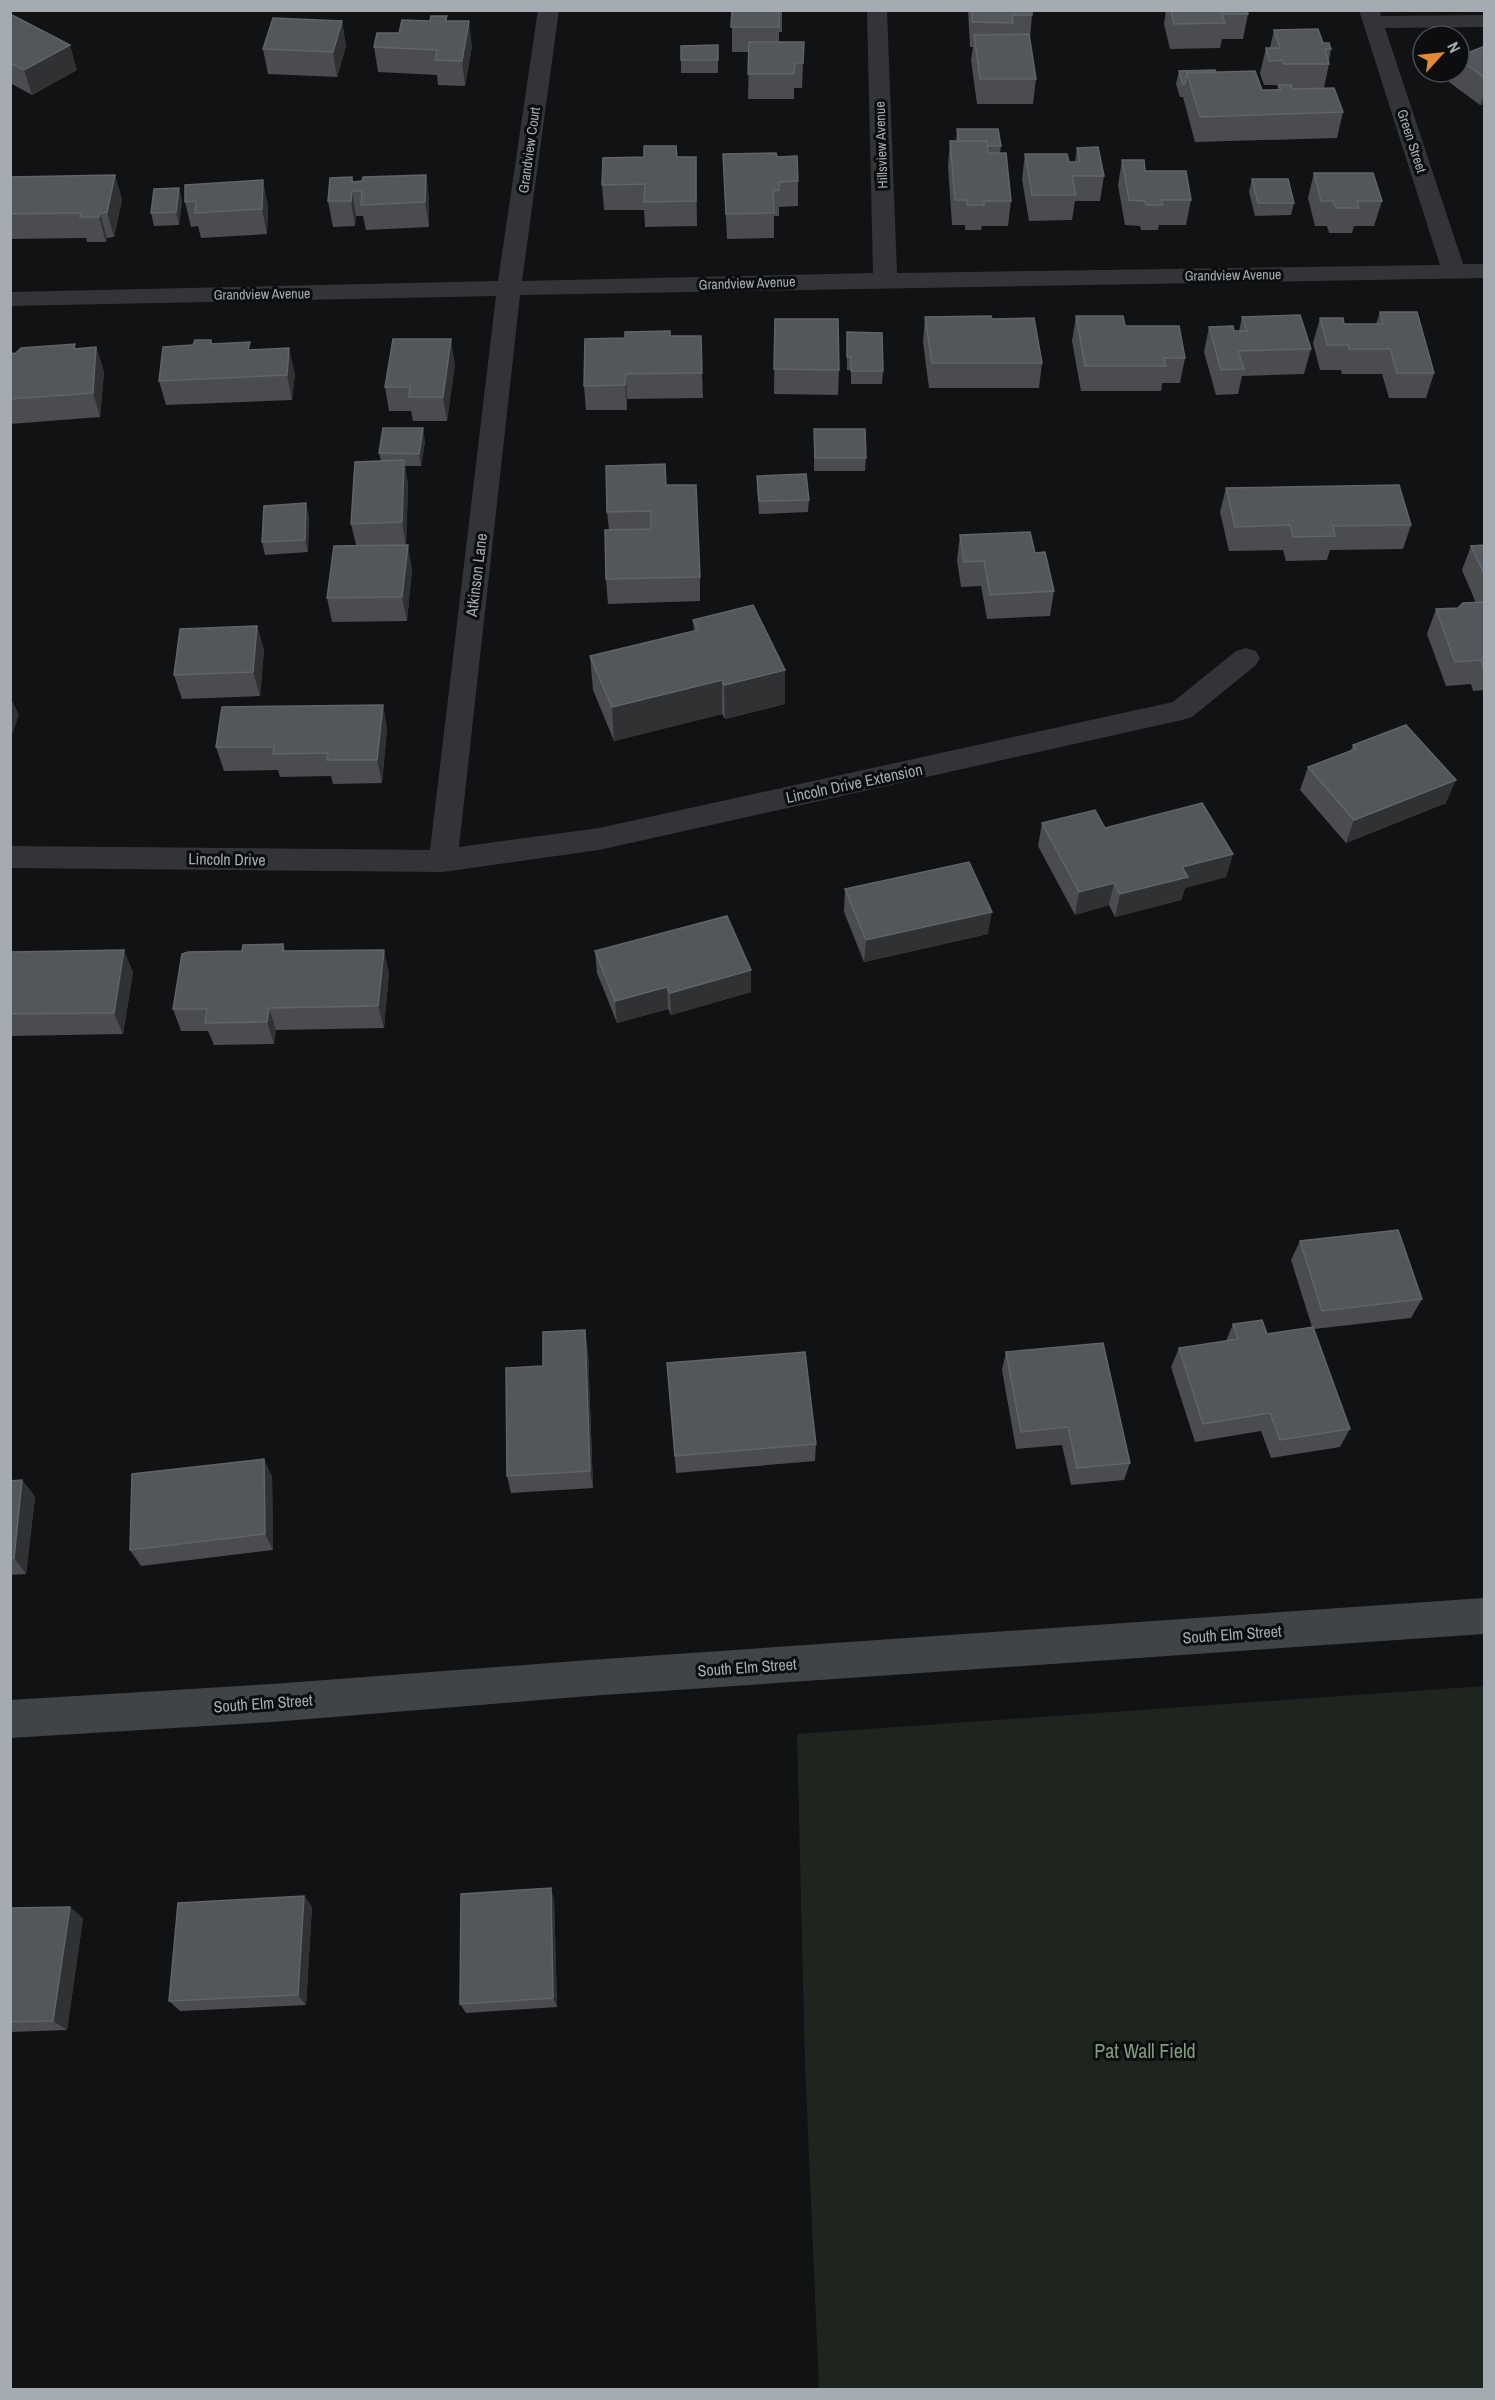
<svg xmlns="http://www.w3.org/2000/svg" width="1495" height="2400" viewBox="0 0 1495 2400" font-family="'Archivo Narrow',sans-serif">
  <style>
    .green { fill: #1e251e }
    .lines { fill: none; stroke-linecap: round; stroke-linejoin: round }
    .minor { fill: #333437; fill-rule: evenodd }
    .secondary { fill: #414447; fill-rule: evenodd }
    .wall { fill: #4a4c4f }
    .shaded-wall { fill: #2f3133 }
    .building { fill: #53565a; stroke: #606468; stroke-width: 1.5 }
    .labels { text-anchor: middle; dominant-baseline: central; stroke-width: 6; stroke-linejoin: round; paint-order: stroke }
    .far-street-label { font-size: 14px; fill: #a4abb2; stroke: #0c0d0e }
    .street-label { font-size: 16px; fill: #a4abb2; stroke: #0c0d0e }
    .near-park-label { font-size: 20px; fill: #809c7c; stroke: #0c0d0e }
  </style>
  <rect width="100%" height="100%" fill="#111213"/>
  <path class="green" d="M1484,1686v703h-665l-14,-326 -8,-329z"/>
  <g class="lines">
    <path class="minor" d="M538,10h21l-37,271 351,-8 -6,-263h20l10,263 543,-8 -81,-255h21l1,6 103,-1v12l-99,1 78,236h21v14l-964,17 -61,552 140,-19 574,-126 63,-51 10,-3 10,3 4,7 -4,7 -64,52 -10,3 -583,130 -156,22 -433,-4v-22l420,4 66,-554 -486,10v-14l488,-11z"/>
    <path class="secondary" d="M1484,1598v36l-895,62 -317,26 -262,16v-38l262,-16 317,-24z"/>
  </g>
  <g class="wall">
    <path d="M732,10h50v22h-3v10h25l-2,46h-8v11h-46l1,-47h-17z"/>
    <path d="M968,10h64v5l-2,23 6,41 -3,25h-56l-6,-44 2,-13h-3z"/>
    <path d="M1166,10h81l1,4 -5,25h-21l-2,9 -50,1 -6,-25z"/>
    <path d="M10,14l67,56 -45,25 -22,-12z"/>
    <path d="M447,16v5l25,25 -7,40 -27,-1 -1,-10 -59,-3 -4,-25 25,-14 31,-12z"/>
    <path d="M342,21l4,25 -9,31 -69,-3 -5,-25z"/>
    <path d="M1274,30l49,13 8,6 -2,12v3l-5,24 19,24 -6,26 -142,4 -12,-45h-3l-4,-13 3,-13 37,1 46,18 16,-1 -1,-4h-13l-4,-12 6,-25h4z"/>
    <path d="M718,45v28h-37v-27z"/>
    <path d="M1485,46v58l-5,1 -31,-23 3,-10h7v-16z"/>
    <path d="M957,129l44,17 -1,7 11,48 -3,25h-26l-1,4h-16v-5h-13l-4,-59 2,-25h6z"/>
    <path d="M1077,148l27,28 -4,25h-25l-3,19 -43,1 -7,-42 3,-25 44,8h6z"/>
    <path d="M723,154l54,3 21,24v25l-19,1v9h-5v22l-47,1z"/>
    <path d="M677,157h19l1,69 -52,1 -1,-17h-40l-2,-25z"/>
    <path d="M1122,160l23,11 46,29 -5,25h-27l-1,5h-17l-1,-4 -15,-1 -7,-40z"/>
    <path d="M1314,173l68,28 -8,25h-20l-2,7h-23l-2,-7h-12l-7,-28z"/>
    <path d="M115,175l7,25 -8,37 -7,1 -1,4h-19l-1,-4 -76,1v-62z"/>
    <path d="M426,175l3,25v27l-63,3 -3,-14h-7l-1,10 -22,1 -5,-26 24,-24 1,5z"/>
    <path d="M1252,179l42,24 -3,12 -36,1 -6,-24z"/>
    <path d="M185,185l83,20 -1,29 -66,4 -3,-12 -7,1 -6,-25z"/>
    <path d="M179,188l3,13 -3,24 -25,1 -3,-13z"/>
    <path d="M1380,312l54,61 -8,25h-37l-7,-24h-40l-1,-4h-21l-7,-27 7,-25 24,6h32z"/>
    <path d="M1076,316l49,10 60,32 -5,25h-18l-1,8h-80l-9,-50z"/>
    <path d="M925,317l67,2 50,44 -3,25h-110l-6,-46z"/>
    <path d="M1242,317l69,32 -7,25 -62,2 -4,18 -22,1 -12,-43 5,-25 30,4z"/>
    <path d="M775,319l64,51 -1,25 -64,-1z"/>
    <path d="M847,332l36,39 -1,13h-31v-14h-4z"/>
    <path d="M670,336l32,37 1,25 -76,1v11h-41l-2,-24 41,-48z"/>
    <path d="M211,340l2,4 38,6 44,23 -3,27 -126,5 -7,-24 34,-36z"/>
    <path d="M96,347l8,25 -4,45 -90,7v-70z"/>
    <path d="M455,364l-8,57h-34l-2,-10h-22l-4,-24z"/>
    <path d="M814,429l52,29 -1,13h-51z"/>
    <path d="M425,441l-4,25h-16l3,19 -2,60 6,24 -5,52 -75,1 -5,-24 29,-53 -5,-21 30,-63 -2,-8z"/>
    <path d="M757,476l52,24 -1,12 -49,2 -2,-26z"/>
    <path d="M666,485l34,92v24l-92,3 -2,-25 3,-49 -2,-18z"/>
    <path d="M1226,488l185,37 -8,24 -73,1 -3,10 -41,1 -3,-11 -54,1 -9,-39z"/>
    <path d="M309,516l-1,36 -43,3 -3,-13z"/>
    <path d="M960,535l75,18 19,38 -4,25 -63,3 -6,-33 -20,1 -4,-27z"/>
    <path d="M1485,545v145l-12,1 -2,-7 -25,2 -19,-52 9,-25 22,-1 18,-5 -14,-33 9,-24z"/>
    <path d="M693,620l92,50v34l-60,15 -3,-5 -108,27 -21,-51 -3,-34 104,-25z"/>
    <path d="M257,626l7,24 -4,46 -78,3 -8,-24z"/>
    <path d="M383,705l4,24 -5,54 -49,1 -2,-8 -51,1 -2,-7 -54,1 -8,-24z"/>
    <path d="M1353,745l93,58 -100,40 -46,-53 8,-23 43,-17z"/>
    <path d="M1042,823l63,5 128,26 -7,23 -41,11 -4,12 -66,17 -6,-12 -34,10 -37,-69z"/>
    <path d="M845,889l143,45 -124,28 -20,-50z"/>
    <path d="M283,944l2,7 104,21 -5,56 -108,2 -2,14 -60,1 -6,-14h-27l-8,-22 69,-58z"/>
    <path d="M595,951l156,41 -80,23 -3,-6 -51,14 -20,-50z"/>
    <path d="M10,952l123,20 -10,62 -113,2z"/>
    <path d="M1300,1241l122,58 -11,19 -97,11 36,100 -10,18 -69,11 -10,-27 -66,11 -24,-75 8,-19 47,-7 7,-17 34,10 45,-7 -21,-67z"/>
    <path d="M588,1349l5,139 -82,5 -4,-17 36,-110z"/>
    <path d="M1006,1352l124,111 -6,17 -53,5 -9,-40 -46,4 -14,-79z"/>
    <path d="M667,1363l149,81 -1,17 -139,12z"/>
    <path d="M272,1476l1,74 -132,16 -11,-16z"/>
    <path d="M22,1480l13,17 -9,77 -16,1v-94z"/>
    <path d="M304,1896l8,11 -6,98 -126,6 -11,-10z"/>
    <path d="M554,1899l3,108 -91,6 -6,-9z"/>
    <path d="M10,1908l73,10 -16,112 -57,2z"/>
  </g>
  <g class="shaded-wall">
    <path d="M342,21l4,25 -9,31 -4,-25z"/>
    <path d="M469,21l3,25 -7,40 -3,-25z"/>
    <path d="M70,45l7,25 -45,25 -8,-25z"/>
    <path d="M1485,90v14l-5,1z"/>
    <path d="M115,175l7,25 -8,37 -7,-25z"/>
    <path d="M426,175l3,25v27l-4,-25z"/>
    <path d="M263,180l5,25 -1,29 -5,-25z"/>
    <path d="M179,188l3,13 -3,24 -3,-13z"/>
    <path d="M352,191l4,25 -1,10 -4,-25z"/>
    <path d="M100,213l7,25 -1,4 -7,-25z"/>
    <path d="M451,339l4,25 -8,57 -4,-24z"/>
    <path d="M96,347l8,25 -4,45 -7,-24z"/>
    <path d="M289,348l6,25 -3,27 -5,-25z"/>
    <path d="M626,374l1,25v11l-2,-25z"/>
    <path d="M423,428l2,13 -4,25 -2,-12z"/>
    <path d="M404,460l4,25 -2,61 -4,-24z"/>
    <path d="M306,503l3,13 -1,36 -3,-12z"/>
    <path d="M408,545l4,24 -5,52 -5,-24z"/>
    <path d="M257,626l7,24 -4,46 -7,-24z"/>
    <path d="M785,670v34l-60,15 -1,-34z"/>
    <path d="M722,680v34l-108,27 -2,-34z"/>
    <path d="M10,696l9,19 -9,25z"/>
    <path d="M383,705l4,24 -5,54 -5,-23z"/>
    <path d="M1456,780l-10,23 -100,40 8,-23z"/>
    <path d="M1233,854l-7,23 -41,11 -4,12 -66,17 5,-23 62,-27z"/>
    <path d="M1114,883l-5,22 -34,10 4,-23z"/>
    <path d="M992,912l-4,22 -124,28 2,-22z"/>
    <path d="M124,950l9,22 -10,62 -9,-21z"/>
    <path d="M384,950l5,22 -5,56 -6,-22z"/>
    <path d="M751,970v22l-80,23 -1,-22z"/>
    <path d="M667,987l1,22 -51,14 -2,-22z"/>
    <path d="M269,1008l7,22 -2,14 -7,-22z"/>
    <path d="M585,1330l3,19 5,139 -3,-17z"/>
    <path d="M264,1459l8,17 1,74 -8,-16z"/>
    <path d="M22,1480l13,17 -9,77 -12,-16z"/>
    <path d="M551,1888l3,11 3,108 -4,-9z"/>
    <path d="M304,1896l8,11 -6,98 -8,-10z"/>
    <path d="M70,1907l13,11 -16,112 -14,-9z"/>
  </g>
  <g class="building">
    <path d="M732,10h47v17h-48z"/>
    <path d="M972,10h60v5h-20l1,8 -41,-1z"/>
    <path d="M1171,10h76l1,4h-26l3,9 -51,1z"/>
    <path d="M10,14l60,31 -46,25 -14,-7z"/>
    <path d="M431,16h16l-2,5h24l-7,40 -27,-1 2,-10 -63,-3 3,-14h22l3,-13 28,1z"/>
    <path d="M273,18l69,3 -9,31 -70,-3z"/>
    <path d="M1318,29l5,14h6l2,6h-6l4,15h-45l-2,-4 -13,1 -3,-13h14l-6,-18z"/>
    <path d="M1029,34l7,45h-56l-6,-44z"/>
    <path d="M749,42h55l-1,21h-8l-1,11h-46z"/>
    <path d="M718,45v15h-37v-14z"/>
    <path d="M1485,46v32l-26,-19v-3z"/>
    <path d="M1215,70l1,2 -29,1 -2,11h-2l-4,-13z"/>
    <path d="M1255,71l7,19h19l-2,-5h12l1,4 42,-1 9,24 -143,5 -13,-44z"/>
    <path d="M957,129h41l3,17h-14v-5h-28z"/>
    <path d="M950,141h37l1,12h18l5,48h-27v4h-17v-5h-12z"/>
    <path d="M644,146h32l1,11h19v44l-52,1 1,-18 -43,1 1,-27 41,-1z"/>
    <path d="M1098,147l6,29h-32l4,19h-44l-7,-41h42l2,8h11l-3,-14z"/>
    <path d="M776,153l1,4 20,-1 1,25 -19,1v8l-6,1 1,22 -48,1 -3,-60z"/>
    <path d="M1122,160h22l1,11h41l5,29h-30l2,5h-17l-1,-4 -16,-1z"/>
    <path d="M1314,173h59l9,28h-25l2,7h-23l-3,-7h-12z"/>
    <path d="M115,175l-8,37 -7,1 -1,4h-19l1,-4 -71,1v-37z"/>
    <path d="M426,175l-1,27 -64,3 1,-14h-10l-1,10h-23l2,-23 22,-1v5l10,-1 1,-4z"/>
    <path d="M1252,179h36l6,24h-36z"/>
    <path d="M263,180l-1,29 -67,4 1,-12 -11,1v-17z"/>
    <path d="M179,188l-3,24 -25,1 3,-24z"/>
    <path d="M1380,312h37l17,61h-37l-7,-24h-41l-1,-4h-21l-7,-27h23l1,6h39z"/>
    <path d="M1300,315l11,34 -73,2 6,18 -23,1 -12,-43 24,-1 1,5h13l-5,-14z"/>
    <path d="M991,316l1,3 42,-1 8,45h-110l-7,-46z"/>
    <path d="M1076,316h47l2,10h54l6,32h-21l2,8h-81z"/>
    <path d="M775,319h63l1,51 -65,-1z"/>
    <path d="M670,331v5h31l1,37 -76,1 -1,11 -41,1 1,-47 40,-1v-6z"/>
    <path d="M847,332l35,1 1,38h-32v-14h-4z"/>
    <path d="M393,339h58l-8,58h-34l1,-10h-25z"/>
    <path d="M195,340h16v4l39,-2 -2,8 41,-2 -2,27 -128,6 4,-34 30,-2z"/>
    <path d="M75,344l-1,5 22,-2 -3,46 -83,6v-45l6,-1 5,-5z"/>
    <path d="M383,428h40l-4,26 -40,-1z"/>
    <path d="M814,429h51l1,29h-51z"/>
    <path d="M404,460l-2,62 -51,2 4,-62z"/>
    <path d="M665,464l1,21h30l4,92 -94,2 -1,-49 46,-1v-18l-44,1 -1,-46z"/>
    <path d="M806,474l3,26 -50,1 -2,-25z"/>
    <path d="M1399,485l12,40 -78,1 2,10 -42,1 -3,-12 -55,2 -9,-39z"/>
    <path d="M306,503l-1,37 -43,2 2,-36z"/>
    <path d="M1030,532l5,21 10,-1 9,39 -64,4 -6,-34 -20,1 -4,-27z"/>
    <path d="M408,545l-6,52 -75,1 7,-52z"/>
    <path d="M1485,545v31l-14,-30z"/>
    <path d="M1485,602v65h-2l-2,-7 -26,2 -19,-53 22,-1 5,-5z"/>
    <path d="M753,605l32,65 -61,15 -2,-5 -110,27 -22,-51 108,-26 -5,-10z"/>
    <path d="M257,626l-4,46 -79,3 6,-46z"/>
    <path d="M383,705l-6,55h-50l1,-7 -55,1 1,-7h-58l6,-40z"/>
    <path d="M1406,725l50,55 -102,40 -46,-53 48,-18 -3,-4z"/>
    <path d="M1202,803l31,51 -51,13 6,10 -68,17 -6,-11 -35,9 -37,-69 53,-13 10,18z"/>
    <path d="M969,862l23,50 -126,28 -21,-51z"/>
    <path d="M727,916l24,54 -81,23 -3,-6 -52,14 -20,-50z"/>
    <path d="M283,944v7l101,-1 -6,56 -109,2 -2,14 -62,1 2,-14h-34l9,-55 6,-2 54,-1 1,-6z"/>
    <path d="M124,950l-10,63 -104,1v-62z"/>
    <path d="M1398,1230l24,69 -100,12 -22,-70z"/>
    <path d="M1262,1320l5,14 46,-7 37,102 -70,11 -10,-27 -67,11 -24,-76 59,-9 -5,-15z"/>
    <path d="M585,1330l5,141 -83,5 -1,-108 37,-2v-34z"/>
    <path d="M1103,1343l27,120 -53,5 -9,-41 -47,5 -15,-80z"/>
    <path d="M805,1352l11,92 -141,12 -8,-93z"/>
    <path d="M264,1459l1,75 -135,16 2,-76z"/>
    <path d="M22,1480l-8,78h-4v-77z"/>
    <path d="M551,1888l2,110 -93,6 1,-110z"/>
    <path d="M304,1896l-6,99 -129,6 9,-98z"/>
    <path d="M70,1907l-17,114 -43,1v-114z"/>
  </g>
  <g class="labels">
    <g class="far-street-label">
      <text transform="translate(1412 141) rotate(72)">Green Street</text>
      <text transform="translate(881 145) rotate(-92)">Hillsview Avenue</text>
      <text transform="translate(529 150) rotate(-82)">Grandview Court</text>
      <text transform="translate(1233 275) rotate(-1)">Grandview Avenue</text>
      <text transform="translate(747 283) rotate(-2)">Grandview Avenue</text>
      <text transform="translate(262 294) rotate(-1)">Grandview Avenue</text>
    </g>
    <g class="street-label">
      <text transform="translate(476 575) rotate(-83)">Atkinson Lane</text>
      <text transform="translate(854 783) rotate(-12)">Lincoln Drive Extension</text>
      <text transform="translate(227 859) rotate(1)">Lincoln Drive</text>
      <text transform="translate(1232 1634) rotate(-4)">South Elm Street</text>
      <text transform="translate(747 1667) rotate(-4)">South Elm Street</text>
      <text transform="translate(263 1703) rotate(-4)">South Elm Street</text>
    </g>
    <g class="near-park-label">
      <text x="1145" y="2050">Pat Wall Field</text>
    </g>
  </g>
  <rect width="1495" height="2400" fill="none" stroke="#a4abb2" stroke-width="24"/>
  <g transform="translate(1441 54) rotate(63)"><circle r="28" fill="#0c0d0e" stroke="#494c50" stroke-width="1.5"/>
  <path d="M0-4.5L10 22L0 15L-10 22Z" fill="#e48838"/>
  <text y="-9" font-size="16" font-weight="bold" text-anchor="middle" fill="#a4abb2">N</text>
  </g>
</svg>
